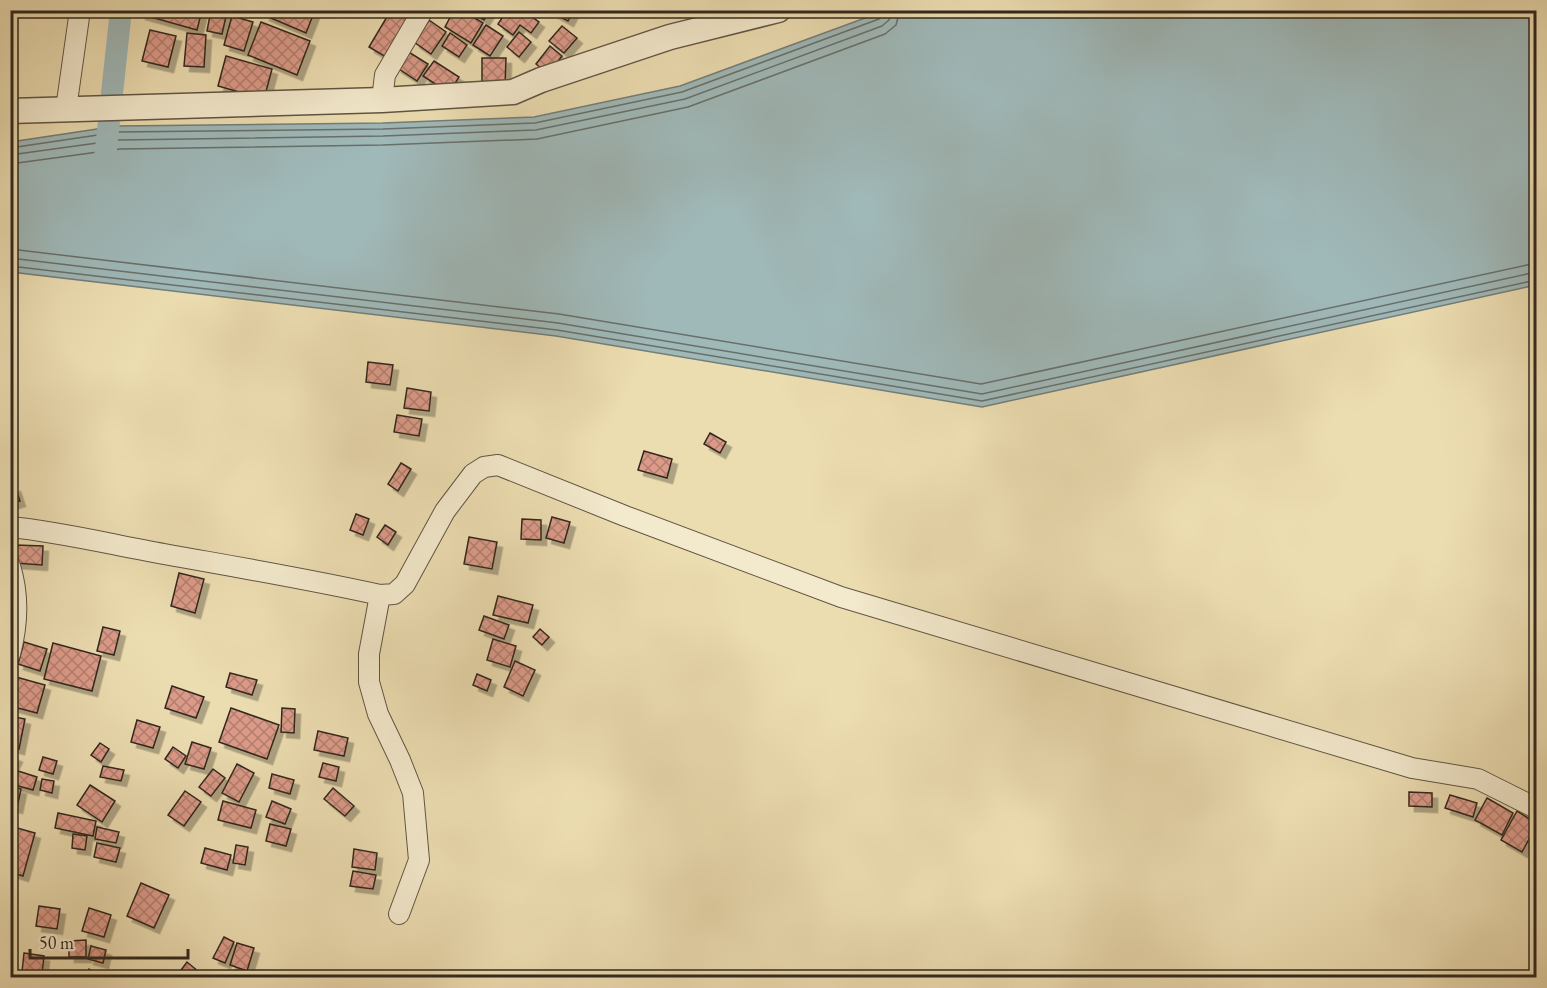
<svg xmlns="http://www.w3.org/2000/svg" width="1547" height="988" viewBox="0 0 1547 988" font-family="'EB Garamond',serif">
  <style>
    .water { fill: #9fb8b8; stroke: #737e7a; stroke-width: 1.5 }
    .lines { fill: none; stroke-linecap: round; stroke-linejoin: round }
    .shore { stroke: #68706b; stroke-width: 1.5 }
    .canal { stroke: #9fb8b8; stroke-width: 22 }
    .building { fill: url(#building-cross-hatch); stroke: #31281e; stroke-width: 1.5; filter: url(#shadow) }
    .minor-casing { stroke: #605543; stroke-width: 22 }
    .tertiary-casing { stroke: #605543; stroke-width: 27 }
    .minor { stroke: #f3e9cc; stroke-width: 20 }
    .tertiary { stroke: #f3e9cc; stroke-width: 24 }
  </style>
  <defs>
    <pattern id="building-cross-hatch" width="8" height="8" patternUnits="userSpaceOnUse" patternTransform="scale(1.5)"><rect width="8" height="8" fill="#dc9b89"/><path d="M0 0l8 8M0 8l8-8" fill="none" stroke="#b37e6f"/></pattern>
    <filter id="shadow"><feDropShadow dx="5.5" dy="5.5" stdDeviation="0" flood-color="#0004"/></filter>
  </defs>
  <rect width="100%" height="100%" fill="#ecddb1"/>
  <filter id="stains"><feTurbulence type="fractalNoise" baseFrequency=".00333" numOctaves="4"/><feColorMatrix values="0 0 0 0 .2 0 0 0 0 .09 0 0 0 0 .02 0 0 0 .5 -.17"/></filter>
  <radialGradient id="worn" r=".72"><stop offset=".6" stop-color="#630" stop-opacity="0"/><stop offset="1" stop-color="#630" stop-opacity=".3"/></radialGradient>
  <path class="water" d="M884,11h652v274l-554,122 -426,-71 -545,-64v-130l106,-16 266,-3 151,-6 146,-31z"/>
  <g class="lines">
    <g class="shore">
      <path d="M10,148l108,-16 265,-3 152,-6 147,-31 197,-73 4,-4v-5"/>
      <path d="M10,155l109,-15 264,-4 153,-6 149,-31 197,-73 7,-6 2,-10"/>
      <path d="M10,164l110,-15 263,-4 154,-6 151,-32 197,-73 11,-9 4,-15"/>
      <path d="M10,249l549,65 422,70 555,-121"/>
      <path d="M10,258l548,65 424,71 554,-122"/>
      <path d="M10,266l547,64 425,71 554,-121"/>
    </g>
    <path class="canal" d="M105,158l16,-148"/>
  </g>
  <g class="building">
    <path d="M141,10h61l-5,20 -57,-16z"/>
    <path d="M211,10l16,2 -5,22 -15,-3z"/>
    <path d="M266,10h49l-9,23 -42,-18z"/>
    <path d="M391,10h8l16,11 -24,39 -22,-13z"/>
    <path d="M454,10h8l21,13 -12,20 -26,-16z"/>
    <path d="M468,10h22l-6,10z"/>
    <path d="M498,10h24l17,12 -8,11 -11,-8 -7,10 -15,-11 6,-9z"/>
    <path d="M548,10h26l-6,11z"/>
    <path d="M232,16l21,6 -9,29 -20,-6z"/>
    <path d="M429,20l17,12 -15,22 -17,-12z"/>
    <path d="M261,22l49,19 -13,34 -49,-20z"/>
    <path d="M486,25l17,11 -13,20 -17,-11z"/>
    <path d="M562,26l15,12 -13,15 -15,-12z"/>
    <path d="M150,30l26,6 -8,31 -26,-6z"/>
    <path d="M519,32l12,10 -12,15 -12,-10z"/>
    <path d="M187,33l19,2 -2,32 -20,-1z"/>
    <path d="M450,33l17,12 -8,12 -17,-11z"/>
    <path d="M550,46l12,10 -14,18 -12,-10z"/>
    <path d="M407,51l21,13 -11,17 -21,-14z"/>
    <path d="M226,56l46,13 -8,30 -46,-13z"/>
    <path d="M482,58h24l-1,28 -23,-1z"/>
    <path d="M434,61l25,16 -10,16 -26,-17z"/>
    <path d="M368,362l25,3 -3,20 -24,-3z"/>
    <path d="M407,388l24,4 -2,19 -25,-3z"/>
    <path d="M397,415l25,4 -3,17 -25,-4z"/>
    <path d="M710,433l16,9 -6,11 -16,-9z"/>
    <path d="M644,451l28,8 -5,19 -29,-8z"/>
    <path d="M401,463l10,6 -13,22 -10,-7z"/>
    <path d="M15,486l5,15 -10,3v-16z"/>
    <path d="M356,514l13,5 -6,16 -13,-5z"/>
    <path d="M552,517l18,5 -6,21 -18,-5z"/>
    <path d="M522,519l19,1v20l-20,-1z"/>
    <path d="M385,525l11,7 -8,13 -11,-8z"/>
    <path d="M469,537l28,5 -5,27 -28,-5z"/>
    <path d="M15,545l28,1 -1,19 -27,-2z"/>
    <path d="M179,573l25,6 -9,34 -24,-7z"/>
    <path d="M498,596l35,9 -5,18 -35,-8z"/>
    <path d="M484,616l25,9 -5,14 -25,-9z"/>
    <path d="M103,627l17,4 -6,24 -17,-4z"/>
    <path d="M540,629l9,8 -7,8 -9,-8z"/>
    <path d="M493,639l23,7 -6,21 -23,-7z"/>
    <path d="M24,642l23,7 -7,22 -22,-7z"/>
    <path d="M53,643l48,13 -9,35 -48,-12z"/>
    <path d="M515,661l20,9 -12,26 -19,-9z"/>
    <path d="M230,673l27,7 -5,15 -26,-8z"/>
    <path d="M477,674l14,6 -4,11 -14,-6z"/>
    <path d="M16,677l29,8 -8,28 -27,-7z"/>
    <path d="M172,686l32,11 -8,21 -31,-10z"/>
    <path d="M231,708l48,17 -12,34 -48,-17z"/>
    <path d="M282,708l13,1 -1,24 -13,-1z"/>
    <path d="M10,716l15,3 -6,30 -9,-2z"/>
    <path d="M137,720l23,7 -7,21 -22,-6z"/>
    <path d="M318,731l30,7 -4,18 -30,-6z"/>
    <path d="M192,742l19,6 -7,21 -19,-5z"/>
    <path d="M100,743l9,6 -8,13 -10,-7z"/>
    <path d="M173,747l13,9 -8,12 -13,-9z"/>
    <path d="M10,754l7,3 -7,14z"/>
    <path d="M43,757l14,4 -4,13 -14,-4z"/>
    <path d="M323,763l16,4 -3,14 -17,-4z"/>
    <path d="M237,764l17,9 -15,29 -17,-9z"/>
    <path d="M103,766l21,4 -3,11 -21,-4z"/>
    <path d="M213,769l12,9 -14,18 -12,-9z"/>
    <path d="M15,770l22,7 -4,13 -22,-6z"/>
    <path d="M272,774l22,6 -4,14 -21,-6z"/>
    <path d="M42,779l12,2 -2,12 -12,-3z"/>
    <path d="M90,785l25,16 -13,21 -25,-17z"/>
    <path d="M10,786l11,3 -4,19 -7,-2z"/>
    <path d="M333,788l21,18 -9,10 -21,-17z"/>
    <path d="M185,791l16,11 -17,24 -16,-11z"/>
    <path d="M1409,792l23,1v14l-23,-1z"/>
    <path d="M1450,795l27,8 -4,14 -28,-9z"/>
    <path d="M1487,798l26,15 -11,22 -27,-15z"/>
    <path d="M223,801l33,9 -5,18 -33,-8z"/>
    <path d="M272,801l19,8 -6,15 -19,-7z"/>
    <path d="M1517,811l19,12v3l-14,26 -21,-12z"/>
    <path d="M58,813l38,8 -3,15 -38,-8z"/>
    <path d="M270,824l21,5 -5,17 -20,-5z"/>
    <path d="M10,826l25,7 -12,43 -13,-4z"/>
    <path d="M97,827l22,5 -3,11 -21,-4z"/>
    <path d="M73,834l14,2 -2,14 -13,-2z"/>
    <path d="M97,843l23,5 -4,14 -22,-5z"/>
    <path d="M236,845l12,2 -3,18 -12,-2z"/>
    <path d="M205,848l26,7 -4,15 -26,-7z"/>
    <path d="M354,849l23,4 -2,17 -23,-3z"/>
    <path d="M353,871l23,4 -3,14 -23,-3z"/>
    <path d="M141,883l28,12 -15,33 -27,-12z"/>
    <path d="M39,906l21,3 -3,20 -21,-3z"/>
    <path d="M89,908l22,7 -7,22 -22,-6z"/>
    <path d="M224,937l10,5 -9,21 -12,-5z"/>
    <path d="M86,940v17h-17v-16z"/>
    <path d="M237,943l17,5 -7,23 -17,-6z"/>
    <path d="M91,946l15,4 -3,13 -15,-4z"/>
    <path d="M24,953l20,3 -2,18 -20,-2z"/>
    <path d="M187,962l12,10 -5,6h-19z"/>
    <path d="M89,969l11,9h-18z"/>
  </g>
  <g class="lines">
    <g class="minor-casing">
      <g id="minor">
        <path d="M382,100l3,-25 38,-65"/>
        <path d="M66,109l14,-99"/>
        <path d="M10,527c52,5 103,18 154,27 72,13 144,25 216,41l14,-1 11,-10 40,-73 28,-37 11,-7 14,-2 127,51 216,81 571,171 66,11 58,29"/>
        <path d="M10,566c9,29 8,58 0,88"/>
        <path d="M380,595l-11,59v28l9,32 22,46 13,33 6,67 -20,54"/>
      </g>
    </g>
    <g class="tertiary-casing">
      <path id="tertiary" d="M10,111l372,-11 131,-8 28,-12 129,-43 108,-27"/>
    </g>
    <use href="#minor" class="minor"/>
    <use href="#tertiary" class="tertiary"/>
  </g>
  <rect width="1547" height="988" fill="none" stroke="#ecddb1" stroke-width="36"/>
  <rect x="12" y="12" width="1523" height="964" fill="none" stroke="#31281e" stroke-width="3"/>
  <rect x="18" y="18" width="1511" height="952" fill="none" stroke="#31281e" stroke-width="1.5"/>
  <path d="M30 949v9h158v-9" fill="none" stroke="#31281e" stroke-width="3"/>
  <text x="39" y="949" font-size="18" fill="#31281e" stroke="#f3e9cc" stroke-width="4.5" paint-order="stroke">50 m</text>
  <rect width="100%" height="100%" filter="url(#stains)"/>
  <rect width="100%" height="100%" fill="url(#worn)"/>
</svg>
